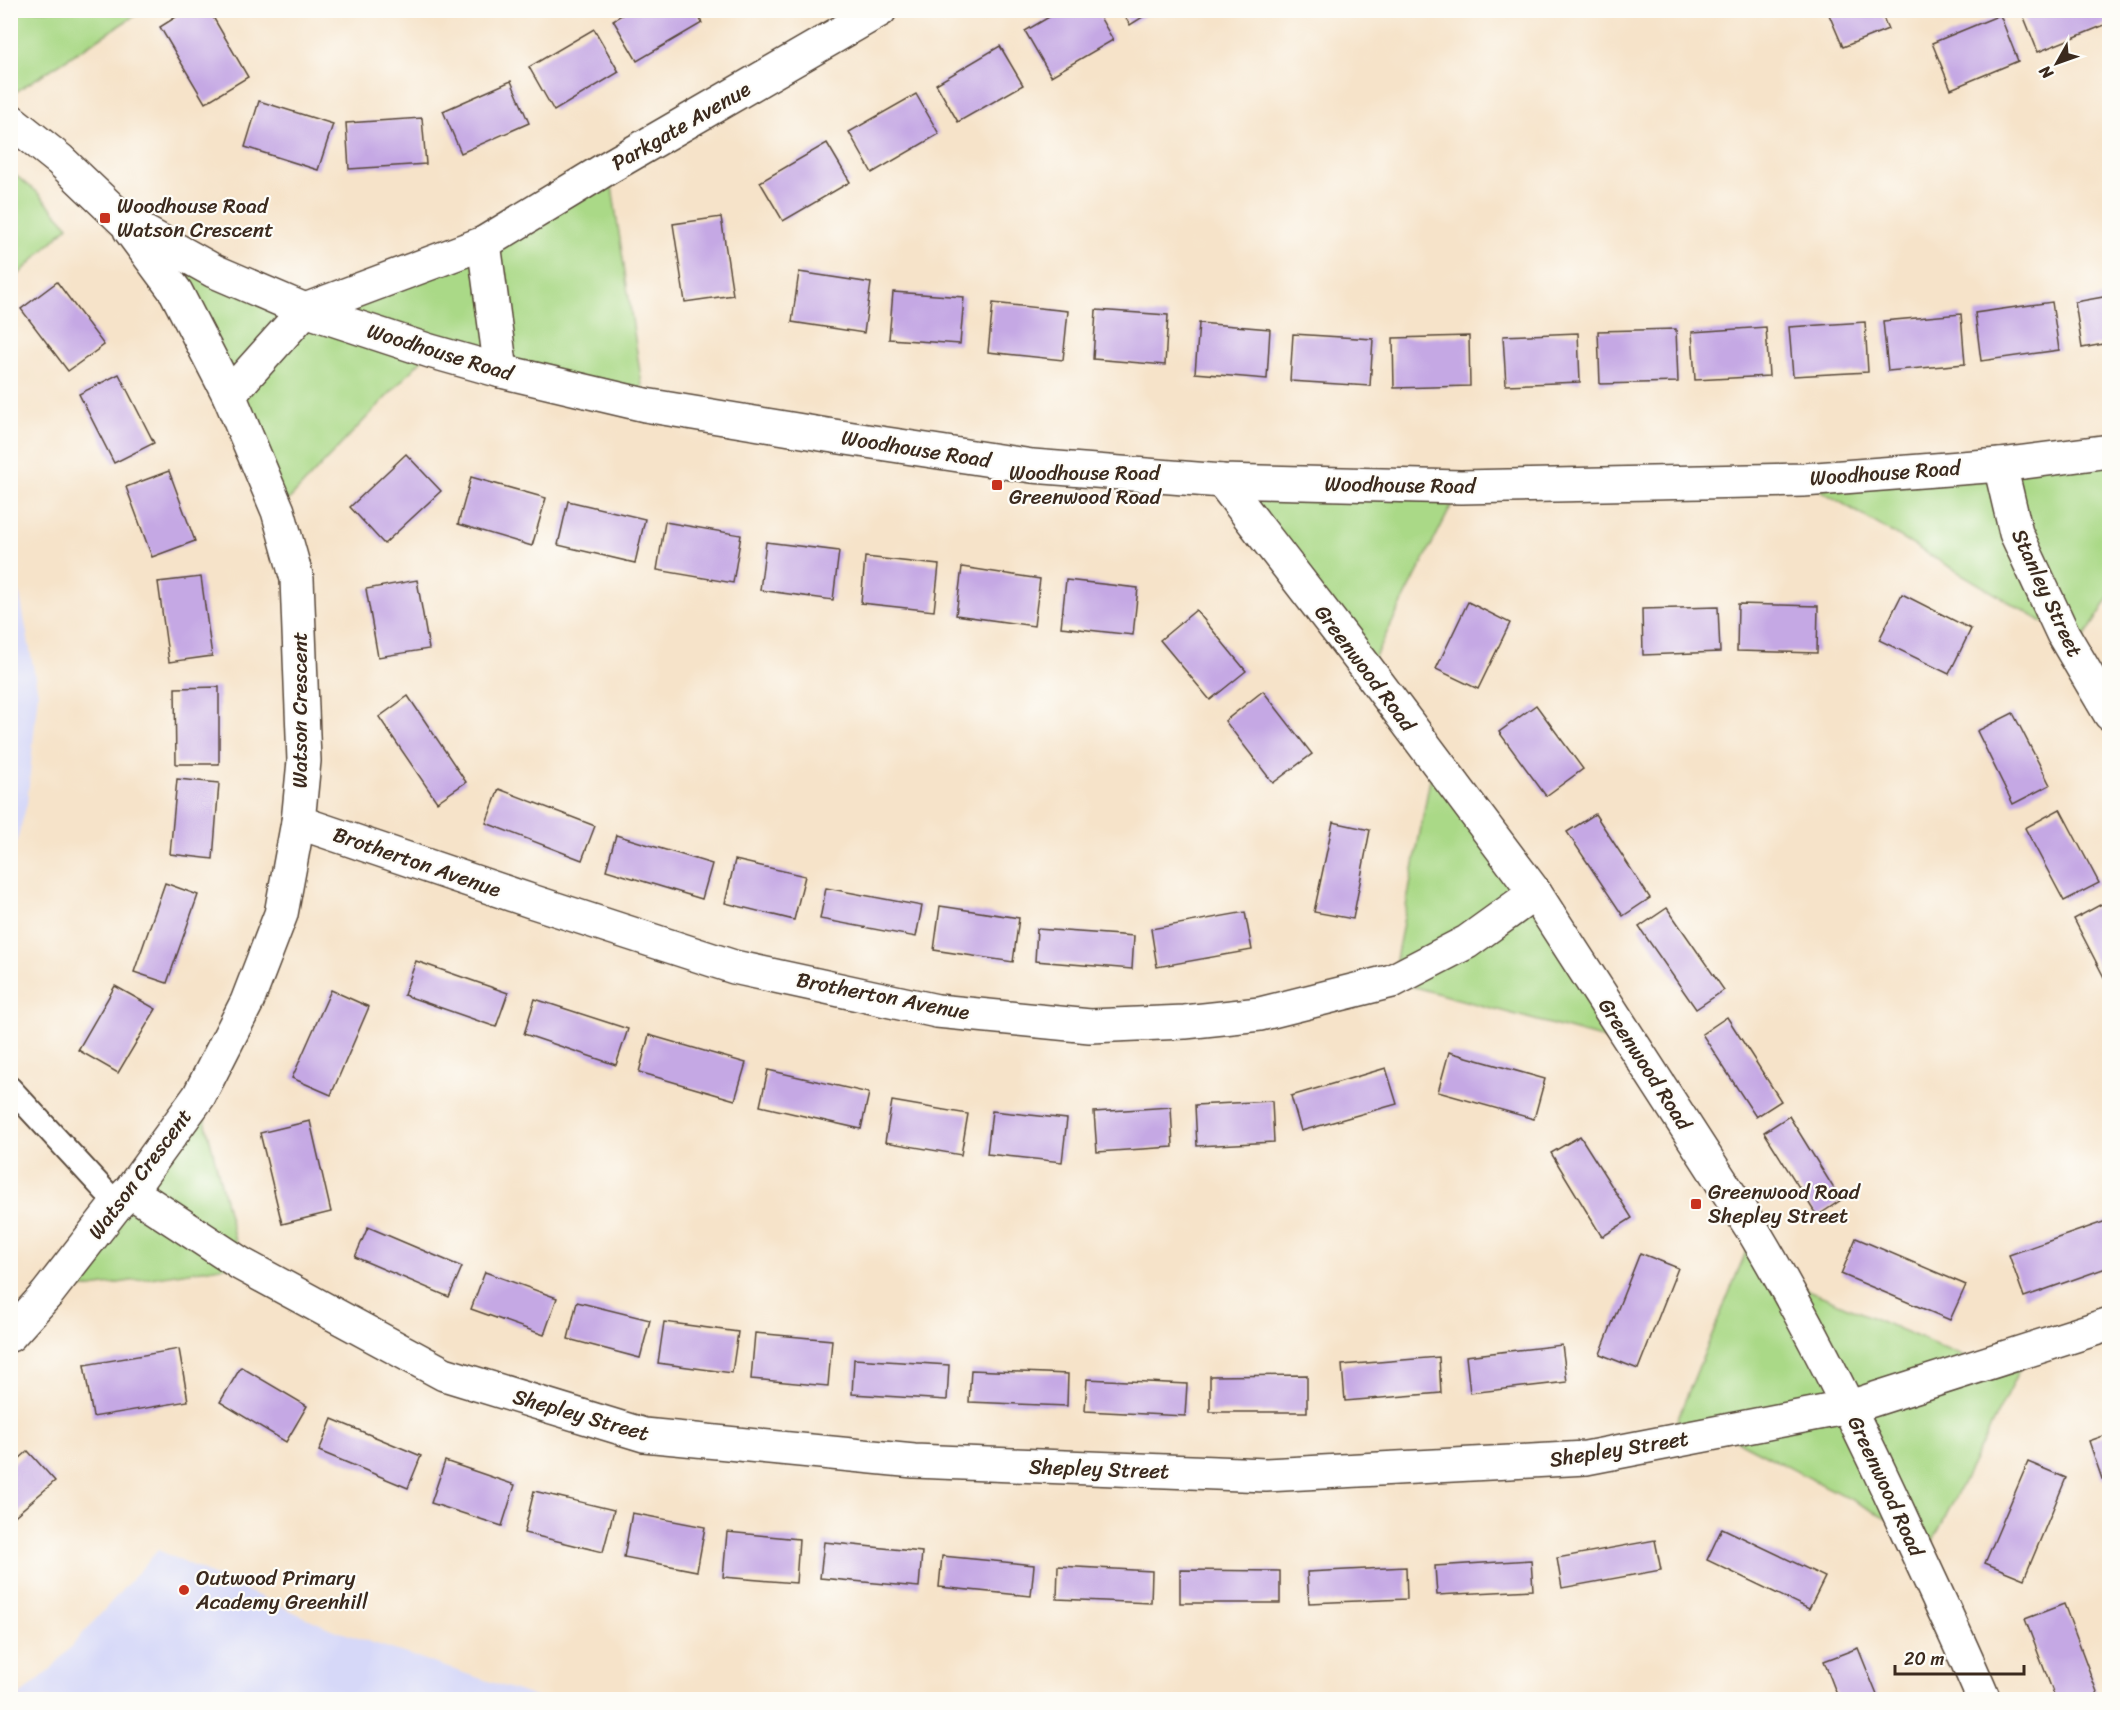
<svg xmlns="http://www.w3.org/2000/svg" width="2120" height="1710" viewBox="0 0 2120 1710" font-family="Sriracha,sans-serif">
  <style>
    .built { fill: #d6d8f8 }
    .green { fill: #aad987; stroke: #728252; stroke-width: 1.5 }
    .building { fill: #c5a8e4 }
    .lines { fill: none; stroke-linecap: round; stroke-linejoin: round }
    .lane-casing { stroke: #574638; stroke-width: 26 }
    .street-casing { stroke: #574638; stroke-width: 36 }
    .lane { stroke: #fff; stroke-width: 22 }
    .street { stroke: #fff; stroke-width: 33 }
    .poi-dot { fill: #c8321e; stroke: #fdfcf7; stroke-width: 2 }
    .labels { text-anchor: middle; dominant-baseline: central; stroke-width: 4.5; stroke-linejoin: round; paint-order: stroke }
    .street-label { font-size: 21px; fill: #3b2a1e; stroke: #fdfcf7 }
    .poi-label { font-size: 21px; fill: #3b2a1e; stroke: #fdfcf7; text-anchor: start }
  </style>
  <rect width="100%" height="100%" fill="#fdfcf7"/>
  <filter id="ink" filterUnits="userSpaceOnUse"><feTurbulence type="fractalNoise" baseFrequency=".0167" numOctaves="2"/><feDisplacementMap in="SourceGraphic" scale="12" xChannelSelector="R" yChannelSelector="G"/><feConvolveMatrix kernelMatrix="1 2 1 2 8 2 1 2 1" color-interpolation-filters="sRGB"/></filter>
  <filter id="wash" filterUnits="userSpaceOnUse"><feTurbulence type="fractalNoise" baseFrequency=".008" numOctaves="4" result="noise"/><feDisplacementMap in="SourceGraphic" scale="24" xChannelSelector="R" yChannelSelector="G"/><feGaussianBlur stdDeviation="1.35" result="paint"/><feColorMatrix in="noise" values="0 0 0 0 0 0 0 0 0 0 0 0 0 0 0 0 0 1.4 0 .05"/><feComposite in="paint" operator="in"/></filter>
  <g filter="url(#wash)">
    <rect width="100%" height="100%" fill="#f6e3c9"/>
    <g class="built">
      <path d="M11,564l5,10 22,119 -11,111 -16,59z"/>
      <path d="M158,1550l173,79 211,70h-527l35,-29z"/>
    </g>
    <g class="green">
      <path d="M11,10h131v1l-131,84z"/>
      <path d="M609,167l36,238 -215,-54 -152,160 -154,-290 181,89z"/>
      <path d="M11,172l25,19 32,35 -57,56z"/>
      <path d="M2109,451v147l-34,55 -12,-19 -260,-154z"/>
      <path d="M1222,481l239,6 -93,183z"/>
      <path d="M1434,758l200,289 -242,-66z"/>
      <path d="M199,1096l42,168 -194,30z"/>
      <path d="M1754,1232l28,47 201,86 47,-16 -108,214 -16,-35 -185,-96 -53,10z"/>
    </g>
    <g id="blocks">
      <g class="building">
        <path d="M187,10h22l39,67 -43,26 -45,-76z"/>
        <path d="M630,10h65l7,13 -65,38 -24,-41z"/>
        <path d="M1061,10h35l17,30 -62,36 -26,-45z"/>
        <path d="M1121,10h33l-24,15z"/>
        <path d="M1827,10h53l8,19 -45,18z"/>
        <path d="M2021,10h81l5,14 -69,28z"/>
        <path d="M2000,15l18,46 -67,28 -19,-46z"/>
        <path d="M594,29l25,43 -65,39 -25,-44z"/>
        <path d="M1000,46l23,39 -65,37 -22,-38z"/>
        <path d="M511,81l18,42 -68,30 -18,-42z"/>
        <path d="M916,94l23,40 -67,39 -23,-41z"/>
        <path d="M259,101l74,23 -15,46 -73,-23z"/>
        <path d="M422,118l4,46 -77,5 -3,-46z"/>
        <path d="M827,143l23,39 -67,39 -23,-39z"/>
        <path d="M721,217l12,78 -48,7 -12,-78z"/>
        <path d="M799,272l72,11 -7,50 -72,-11z"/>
        <path d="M57,282l47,63 -36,26 -47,-62z"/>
        <path d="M893,292l71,5 -4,47 -71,-5z"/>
        <path d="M2109,296v47l-27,5 -7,-46z"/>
        <path d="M2052,302l7,48 -78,11 -6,-48z"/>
        <path d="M993,303l75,8 -5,49 -75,-8z"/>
        <path d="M1096,310l72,5 -3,50 -72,-6z"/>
        <path d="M1961,314l4,50 -77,7 -5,-50z"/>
        <path d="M1865,322l3,50 -75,4 -4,-49z"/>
        <path d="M1199,323l71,6 -3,50 -72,-6z"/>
        <path d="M1766,327l3,49 -74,4 -3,-48z"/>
        <path d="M1676,329l2,53 -78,2 -2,-53z"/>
        <path d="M1578,333l2,49 -74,3 -3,-49z"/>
        <path d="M1293,334l80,5 -3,47 -80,-5z"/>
        <path d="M1469,336l1,50 -76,2 -1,-50z"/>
        <path d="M119,374l35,69 -40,20 -35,-69z"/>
        <path d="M406,454l35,37 -57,53 -34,-37z"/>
        <path d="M169,471l26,70 -43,16 -26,-70z"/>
        <path d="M471,477l75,21 -14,48 -74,-22z"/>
        <path d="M568,501l77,18 -10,44 -77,-18z"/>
        <path d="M665,522l76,13 -8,48 -76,-13z"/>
        <path d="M766,542l73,9 -6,49 -73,-10z"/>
        <path d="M865,557l74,8 -5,46 -73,-8z"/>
        <path d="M962,567l78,12 -6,47 -78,-11z"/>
        <path d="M201,577l11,79 -43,6 -11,-80z"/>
        <path d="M417,580l12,69 -51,8 -12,-68z"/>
        <path d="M1066,580l72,8 -5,47 -72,-8z"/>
        <path d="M1902,594l69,35 -22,45 -70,-34z"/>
        <path d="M1468,602l42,21 -32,66 -42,-20z"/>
        <path d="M1738,604l80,2 -1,47 -80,-2z"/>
        <path d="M1718,607l2,45 -77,3 -1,-46z"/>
        <path d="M1196,610l50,61 -36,29 -50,-60z"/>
        <path d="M219,687v77h-43l-1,-76z"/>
        <path d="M1263,691l49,63 -39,29 -48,-62z"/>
        <path d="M408,696l58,86 -29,20 -58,-85z"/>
        <path d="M1536,705l47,64 -37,27 -47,-64z"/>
        <path d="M2013,713l37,72 -37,19 -36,-73z"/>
        <path d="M177,779l42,4 -6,76 -43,-5z"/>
        <path d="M499,789l96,37 -13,34 -96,-37z"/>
        <path d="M2060,809l39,74 -35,18 -39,-73z"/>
        <path d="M1595,814l55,84 -27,18 -56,-84z"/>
        <path d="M1333,822l37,8 -17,89 -39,-7z"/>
        <path d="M616,835l96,29 -10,35 -96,-29z"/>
        <path d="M735,860l70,16 -11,44 -69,-17z"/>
        <path d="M165,883l33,12 -31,88 -33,-11z"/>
        <path d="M826,888l96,18 -6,31 -96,-18z"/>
        <path d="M2109,900v87l-35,-68z"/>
        <path d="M940,906l79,12 -6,44 -79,-12z"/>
        <path d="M1667,908l57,82 -28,19 -57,-82z"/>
        <path d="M1245,912l7,38 -95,17 -6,-38z"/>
        <path d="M1037,929l97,7 -2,33 -97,-8z"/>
        <path d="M416,961l92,32 -12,34 -92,-32z"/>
        <path d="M115,986l41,23 -38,64 -40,-23z"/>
        <path d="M331,990l38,17 -38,88 -39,-17z"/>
        <path d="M535,999l93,30 -12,36 -92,-31z"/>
        <path d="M1727,1017l54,84 -25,16 -54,-83z"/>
        <path d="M649,1035l97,28 -11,37 -96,-28z"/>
        <path d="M1449,1052l96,27 -11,40 -96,-27z"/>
        <path d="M1386,1068l11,36 -96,27 -10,-35z"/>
        <path d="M768,1070l101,23 -8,36 -101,-23z"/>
        <path d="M892,1101l76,13 -7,41 -76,-13z"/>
        <path d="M1272,1101l2,41 -77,4 -2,-41z"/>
        <path d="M1171,1107l2,40 -76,5 -3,-40z"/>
        <path d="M992,1111l75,8 -5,43 -75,-8z"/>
        <path d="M1789,1116l52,84 -24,16 -53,-84z"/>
        <path d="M310,1121l21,91 -49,12 -22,-91z"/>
        <path d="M1580,1136l52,82 -30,19 -51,-84z"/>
        <path d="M2109,1220v47l-85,30 -15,-42z"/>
        <path d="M368,1227l94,40 -13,30 -94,-40z"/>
        <path d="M1856,1238l110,47 -16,35 -109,-46z"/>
        <path d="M1640,1253l38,15 -40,101 -38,-15z"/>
        <path d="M485,1272l72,26 -13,37 -73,-26z"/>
        <path d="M577,1302l73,18 -10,38 -72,-19z"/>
        <path d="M664,1322l74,10 -6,41 -74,-10z"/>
        <path d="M755,1333l77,7 -4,46 -77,-7z"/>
        <path d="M1562,1345l5,37 -97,11 -4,-37z"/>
        <path d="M179,1349l9,52 -95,16 -9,-52z"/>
        <path d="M1439,1357l2,36 -96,8 -3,-36z"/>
        <path d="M854,1359l95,6 -2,35 -95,-6z"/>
        <path d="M241,1367l66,39 -21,36 -66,-40z"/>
        <path d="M971,1370l97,4 -1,32 -98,-4z"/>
        <path d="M1307,1375v37h-97v-36z"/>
        <path d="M1087,1379l100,5 -2,32 -100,-5z"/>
        <path d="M332,1419l89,37 -13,32 -89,-37z"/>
        <path d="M2109,1434v42l-7,3 -13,-38z"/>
        <path d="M28,1451l27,30 -45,39v-53z"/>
        <path d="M445,1461l70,24 -13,41 -71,-23z"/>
        <path d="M2028,1462l38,16 -42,101 -39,-16z"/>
        <path d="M534,1491l80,19 -11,42 -79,-19z"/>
        <path d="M632,1513l73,14 -8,44 -73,-14z"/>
        <path d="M1722,1528l103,49 -16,32 -102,-49z"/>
        <path d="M727,1532l72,7 -3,44 -73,-6z"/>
        <path d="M1655,1540l6,30 -99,18 -5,-30z"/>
        <path d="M824,1542l98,10 -3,35 -99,-9z"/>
        <path d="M942,1556l92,9 -3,31 -92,-9z"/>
        <path d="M1531,1560l2,30 -96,5 -2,-29z"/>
        <path d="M1058,1566l94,5 -1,32 -94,-4z"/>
        <path d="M1406,1567l1,32 -98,4 -2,-31z"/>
        <path d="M1180,1570l100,1v32h-100z"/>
        <path d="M2064,1604l20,53 16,43h-44l-31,-81z"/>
        <path d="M1858,1648l21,52h-40l-15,-39z"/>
      </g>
    </g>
  </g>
  <g filter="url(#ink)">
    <use href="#blocks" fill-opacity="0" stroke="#574638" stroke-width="1.5"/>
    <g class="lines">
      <g class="lane-casing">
        <path id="lane" d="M10,1088l107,116"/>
      </g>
      <g class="street-casing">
        <g id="street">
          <path d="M10,120l50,40 64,61 90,50 91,39 125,41 71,20 144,34 182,30 205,31 190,15 239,6 342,-7 197,-15 110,-14"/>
          <path d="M484,243l17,128"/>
          <path d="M229,395l76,-85 179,-67 125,-76 271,-157"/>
          <path d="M2000,465l16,68 47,101 47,80"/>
          <path d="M1222,481l146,189 167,223 219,339c58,97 107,198 154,301 26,55 52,110 76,167"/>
          <path d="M298,822l236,80 200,65 203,44 153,15 95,-4 75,-8 132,-33 75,-39 68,-49"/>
          <path d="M130,1191l111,73 203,110 200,61 270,26 352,14 320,-17 264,-51 260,-83"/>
          <path d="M10,1335l37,-41 70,-90 13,-13 69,-95 48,-94 34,-88 17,-92 6,-61 -7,-182 -19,-68 -49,-116 -53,-103 -46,-62"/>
        </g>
      </g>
      <use href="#lane" class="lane"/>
      <use href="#street" class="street"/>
    </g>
  </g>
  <g class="poi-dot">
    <rect x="99" y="212" width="12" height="12" rx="3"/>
    <rect x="991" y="479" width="12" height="12" rx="3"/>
    <rect x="1690" y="1198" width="12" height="12" rx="3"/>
    <circle cx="184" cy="1590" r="6"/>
  </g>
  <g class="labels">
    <g class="street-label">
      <text transform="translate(681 126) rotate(-30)">Parkgate Avenue</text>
      <text transform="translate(440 352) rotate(17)">Woodhouse Road</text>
      <text transform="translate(916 449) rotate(9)">Woodhouse Road</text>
      <text transform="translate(1885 473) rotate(-4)">Woodhouse Road</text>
      <text transform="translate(1400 485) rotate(1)">Woodhouse Road</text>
      <text transform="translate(2047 593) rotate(65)">Stanley Street</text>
      <text transform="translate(1365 668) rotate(53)">Greenwood Road</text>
      <text transform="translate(300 710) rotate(-90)">Watson Crescent</text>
      <text transform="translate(417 862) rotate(19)">Brotherton Avenue</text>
      <text transform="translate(883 996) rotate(11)">Brotherton Avenue</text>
      <text transform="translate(1645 1064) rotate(57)">Greenwood Road</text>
      <text transform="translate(140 1174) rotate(-53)">Watson Crescent</text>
      <text transform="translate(581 1415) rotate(16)">Shepley Street</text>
      <text transform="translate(1619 1449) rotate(-9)">Shepley Street</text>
      <text transform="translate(1099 1469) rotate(2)">Shepley Street</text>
      <text transform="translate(1886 1486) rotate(65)">Greenwood Road</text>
    </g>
    <g class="poi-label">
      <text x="117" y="206">Woodhouse Road<tspan x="117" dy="24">Watson Crescent</tspan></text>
      <text x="1009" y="473">Woodhouse Road<tspan x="1009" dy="24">Greenwood Road</tspan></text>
      <text x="1708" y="1192">Greenwood Road<tspan x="1708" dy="24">Shepley Street</tspan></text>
      <text x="196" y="1578">Outwood Primary<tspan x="196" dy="24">Academy Greenhill</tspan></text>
    </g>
  </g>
  <rect width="2120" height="1710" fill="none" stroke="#fdfcf7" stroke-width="36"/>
  <g transform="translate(2057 63) rotate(230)" stroke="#fdfcf7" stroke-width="4.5" paint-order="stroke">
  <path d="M0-4.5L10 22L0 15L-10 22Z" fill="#3b2a1e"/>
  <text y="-9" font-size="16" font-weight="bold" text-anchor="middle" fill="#3b2a1e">N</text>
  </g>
  <path d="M1895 1665v9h129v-9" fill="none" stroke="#3b2a1e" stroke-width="3"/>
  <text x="1904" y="1665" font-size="18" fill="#3b2a1e" stroke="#fdfcf7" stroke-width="4.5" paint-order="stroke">20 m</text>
</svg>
